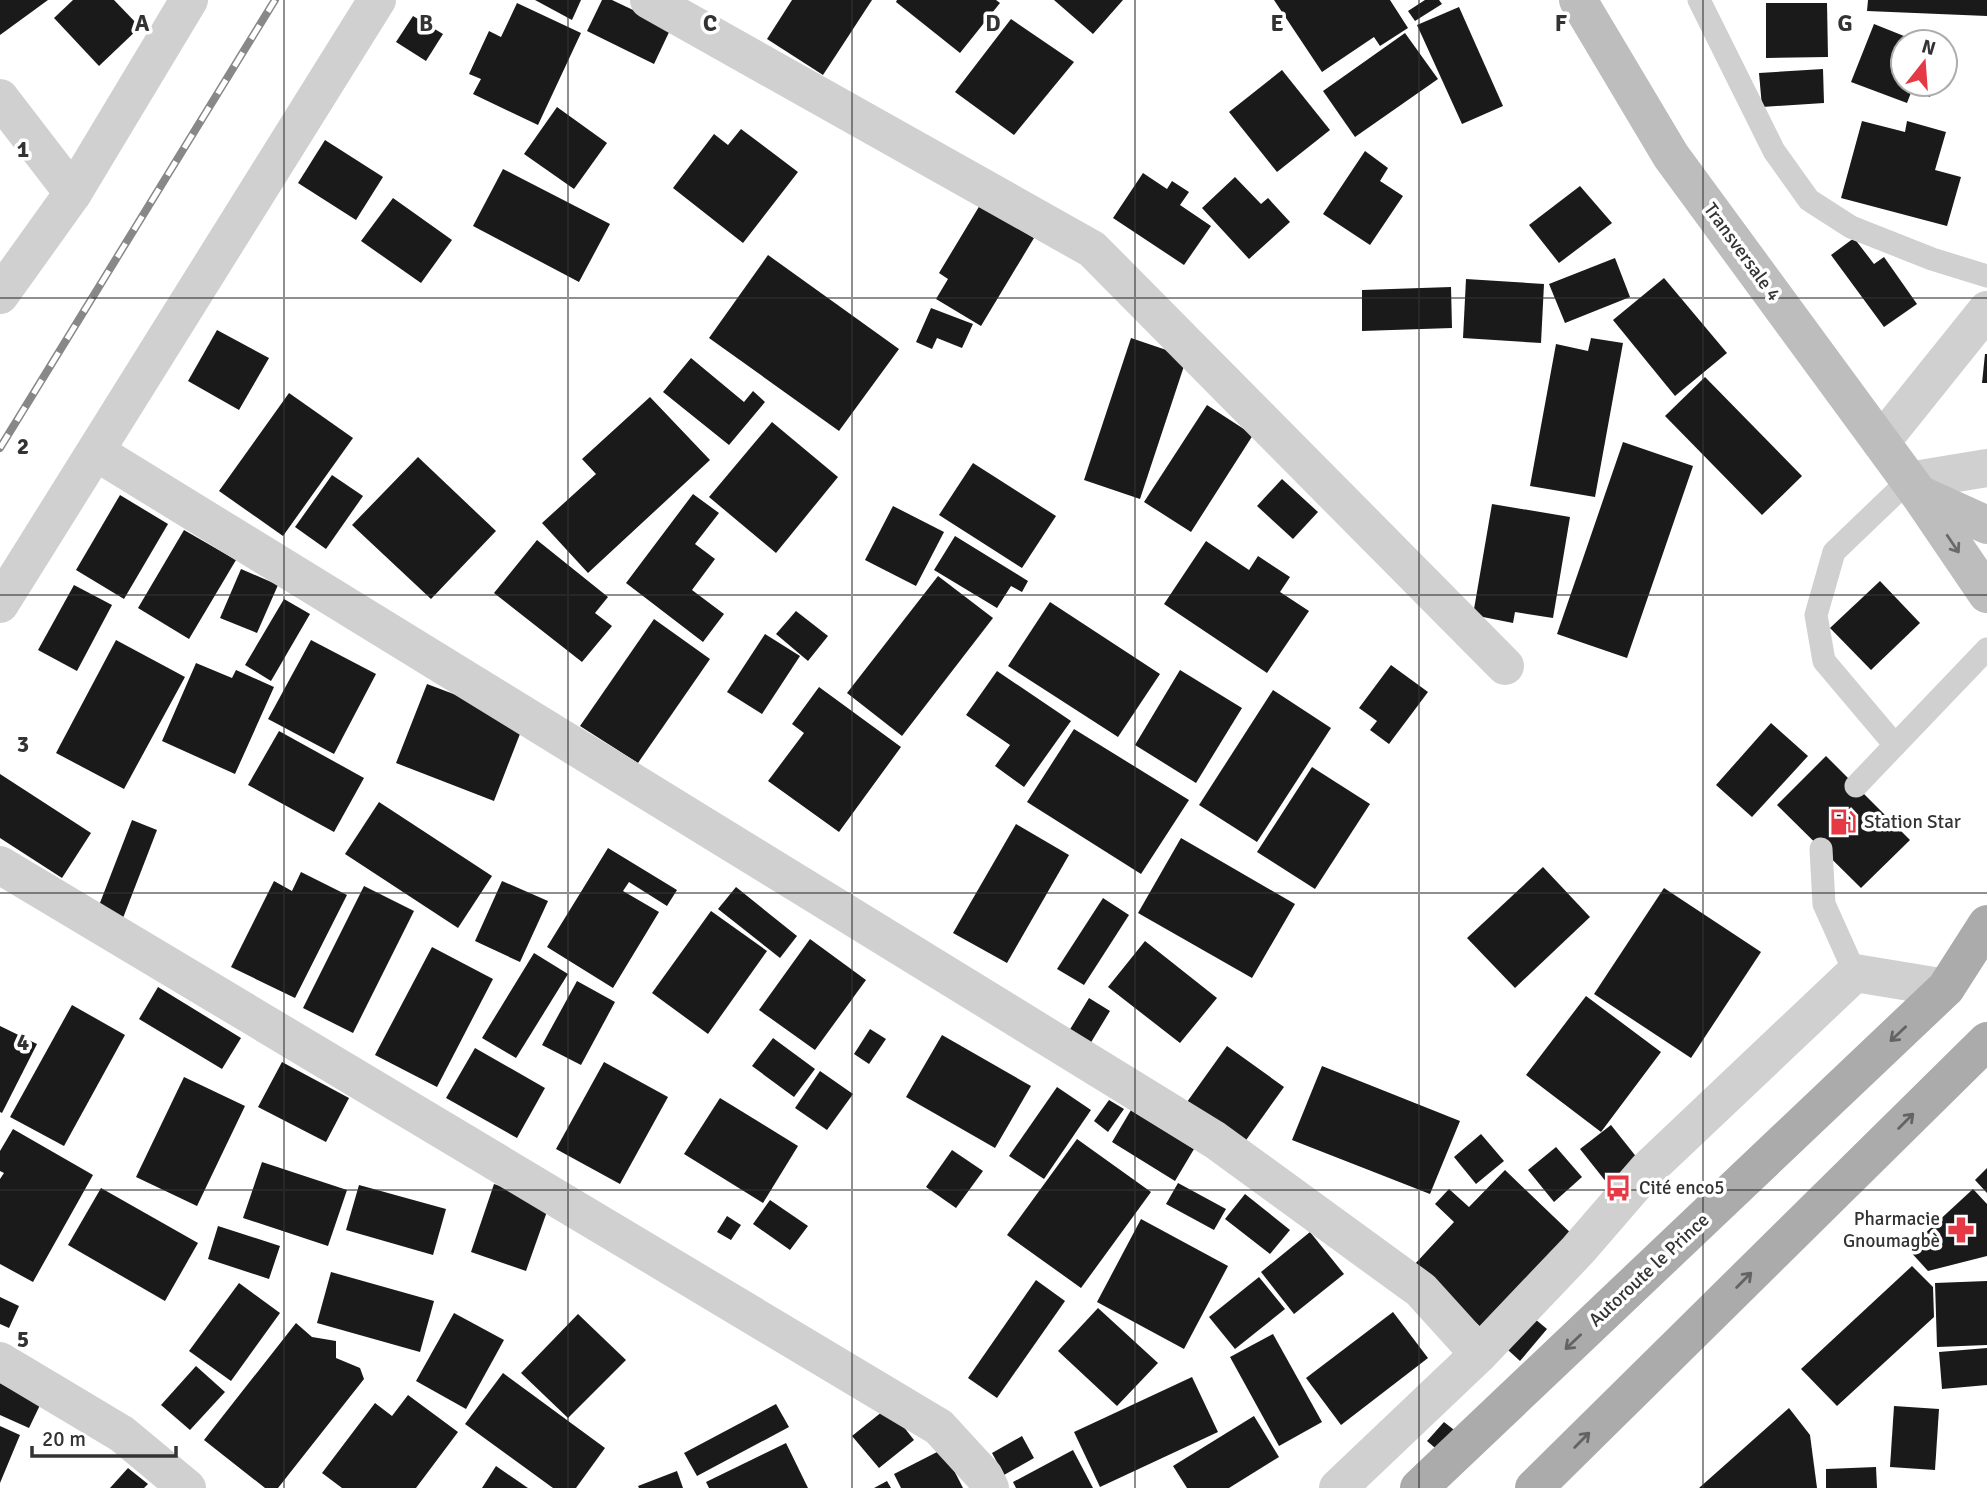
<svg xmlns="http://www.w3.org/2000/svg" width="1987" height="1488" viewBox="0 0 1987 1488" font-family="Signika,sans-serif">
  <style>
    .building { fill: #1a1a1a }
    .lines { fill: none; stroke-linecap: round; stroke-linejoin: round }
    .lane { stroke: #d0d0d0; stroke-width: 23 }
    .street { stroke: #d0d0d0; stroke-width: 38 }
    .secondary { stroke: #bdbdbd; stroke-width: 38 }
    .primary { stroke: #ababab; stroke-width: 38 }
    .rail-casing { stroke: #888; stroke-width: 8 }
    .rail { stroke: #fff; stroke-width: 5; stroke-dasharray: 16; stroke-linecap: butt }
    .oneway { stroke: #6a6a6a }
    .oneway2 { stroke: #636363 }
    .grid { fill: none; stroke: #333; stroke-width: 2; stroke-opacity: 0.55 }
    .labels { text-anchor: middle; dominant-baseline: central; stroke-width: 7; stroke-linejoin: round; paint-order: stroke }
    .street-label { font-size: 19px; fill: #333; stroke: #fff }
    .poi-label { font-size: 19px; fill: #333; stroke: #fff; text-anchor: start }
    .grid-label { font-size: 23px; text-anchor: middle; font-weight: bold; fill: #333; stroke: #fff; stroke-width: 7; stroke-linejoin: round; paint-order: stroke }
  </style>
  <rect width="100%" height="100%" fill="#fff"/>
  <g class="building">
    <path d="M0,0h48l-48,35z"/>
    <path d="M73,0h41l26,27 -41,39 -45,-48z"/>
    <path d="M535,0h46l-9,20z"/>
    <path d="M602,0h10l59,28 -17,36 -67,-33z"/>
    <path d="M792,0h80l-49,75 -56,-36z"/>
    <path d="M897,0h99l4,3 -40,50 -64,-51z"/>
    <path d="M1054,0h69l-30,34z"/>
    <path d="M1274,0h116l18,28 -28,18 -6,-9 -52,35z"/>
    <path d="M1425,0h14l3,4 -27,17 -7,-10z"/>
    <path d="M1868,0h119v16l-120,-5z"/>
    <path d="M517,3l64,30 -43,92 -65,-31 8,-15 -12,-5 20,-43 12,6z"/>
    <path d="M1766,3h61l1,54 -62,1z"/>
    <path d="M1459,7l44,99 -41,18 -45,-99z"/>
    <path d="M413,16l30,18 -17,27 -30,-19z"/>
    <path d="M1011,19l63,43 -60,73 -59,-43z"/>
    <path d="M1874,24l45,18h-16v42h31l-4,13 -18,-7 -5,13 -56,-21z"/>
    <path d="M1405,33l33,46 -83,58 -32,-46z"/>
    <path d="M1823,69l1,34 -62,4 -3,-34z"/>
    <path d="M1282,70l48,60 -53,42 -48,-60z"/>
    <path d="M557,107l50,36 -33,46 -50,-35z"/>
    <path d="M1862,121l43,11 2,-11 39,11 -11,38 26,7 -14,49 -106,-28z"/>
    <path d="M741,129l57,43 -55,71 -70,-55 41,-54 14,11z"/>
    <path d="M325,140l58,37 -27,43 -58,-37z"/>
    <path d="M1365,151l23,17 -8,13 23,15 -33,49 -47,-31z"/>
    <path d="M503,169l107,55 -31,58 -106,-56z"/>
    <path d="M1143,173l24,16 5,-8 17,11 -9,13 31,21 -27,39 -71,-47z"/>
    <path d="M1235,177l26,27 7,-6 22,24 -41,37 -47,-51z"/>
    <path d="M1580,186l32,37 -53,40 -30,-38z"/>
    <path d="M393,198l59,42 -31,43 -60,-42z"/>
    <path d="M980,205l54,33 -53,88 -45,-27 12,-20 -9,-6z"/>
    <path d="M1854,238l20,26 10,-7 33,47 -33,23 -53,-72z"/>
    <path d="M768,255l131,94 -60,82 -130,-93z"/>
    <path d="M1615,258l15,39 -65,26 -16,-39z"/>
    <path d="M1664,278l63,75 -52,43 -62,-76z"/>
    <path d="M1466,279l78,5 -3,59 -78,-5z"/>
    <path d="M1451,287l1,41 -90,3v-41z"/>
    <path d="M931,308l42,16 -11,24 -25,-10 -5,11 -16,-7z"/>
    <path d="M217,330l52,28 -30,52 -51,-29z"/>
    <path d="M1131,338l56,19 -47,142 -56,-19z"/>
    <path d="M1591,338l32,5 -28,154 -65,-11 26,-142 32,7z"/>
    <path d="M1985,354h2v29h-5z"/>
    <path d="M691,358l53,44 9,-11 12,11 -36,43 -66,-53z"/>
    <path d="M1705,377l97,99 -40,39 -97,-99z"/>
    <path d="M289,393l64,45 -70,98 -64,-45z"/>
    <path d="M650,397l60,63 -122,113 -46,-50 54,-49 -14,-15z"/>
    <path d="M1207,405l46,30 -62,97 -47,-30z"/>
    <path d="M772,422l66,55 -62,76 -67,-56z"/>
    <path d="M1623,442l70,24 -66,192 -70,-24z"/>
    <path d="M418,457l78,74 -65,68 -79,-74z"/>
    <path d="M973,463l83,53 -34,52 -83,-53z"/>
    <path d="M332,475l31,21 -37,53 -31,-22z"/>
    <path d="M1282,479l36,33 -25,27 -36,-33z"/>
    <path d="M693,494l26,19 -24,31 20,15 -23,31 32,24 -21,28 -77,-59z"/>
    <path d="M120,495l48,29 -44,75 -48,-29z"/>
    <path d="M1492,504l78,13 -17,101 -38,-6 -2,11 -40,-8z"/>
    <path d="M893,506l51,26 -28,54 -51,-26z"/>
    <path d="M184,530l52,30 -47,79 -51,-31z"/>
    <path d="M955,536l73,45 -6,11 -11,-6 -14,22 -63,-38z"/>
    <path d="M537,540l71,57 -13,16 17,13 -30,36 -88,-69z"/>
    <path d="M1206,541l43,29 9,-14 32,21 -10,15 29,19 -42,62 -103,-69z"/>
    <path d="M241,569l37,16 -21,48 -37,-15z"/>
    <path d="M938,576l55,42 -91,118 -55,-43z"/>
    <path d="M1880,581l40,42 -49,47 -41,-42z"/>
    <path d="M74,585l38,20 -35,66 -39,-21z"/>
    <path d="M284,599l26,15 -39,67 -26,-16z"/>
    <path d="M1050,602l110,72 -42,63 -110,-71z"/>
    <path d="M796,611l32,25 -20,25 -32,-27z"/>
    <path d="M654,619l56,40 -72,104 -58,-37z"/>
    <path d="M765,634l35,22 -38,58 -35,-22z"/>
    <path d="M116,640l69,37 -61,112 -68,-36z"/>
    <path d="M311,640l65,34 -42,80 -66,-35z"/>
    <path d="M196,663l36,15 4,-8 38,17 -39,87 -73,-33z"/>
    <path d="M1391,665l37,27 -39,52 -19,-14 7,-9 -18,-13z"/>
    <path d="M1180,670l62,38 -46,75 -61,-38z"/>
    <path d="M997,671l74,50 -47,66 -29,-21 15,-21 -44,-30z"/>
    <path d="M427,684l98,37 -31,80 -98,-38z"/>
    <path d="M819,687l82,60 -62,85 -71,-51 36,-48 -12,-9z"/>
    <path d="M1273,690l58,38 -74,114 -58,-37z"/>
    <path d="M1771,723l37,33 -56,61 -36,-32z"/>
    <path d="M1074,729l115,71 -48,74 -114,-72z"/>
    <path d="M279,731l85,47 -30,54 -86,-47z"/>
    <path d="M1826,756l84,84 -49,48 -84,-83z"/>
    <path d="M1312,767l58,37 -55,85 -58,-37z"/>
    <path d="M0,774l91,59 -29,45 -62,-40z"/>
    <path d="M379,802l113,74 -34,52 -113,-74z"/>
    <path d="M132,820l25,10 -34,88 -25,-10z"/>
    <path d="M1016,824l53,31 -62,108 -54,-30z"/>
    <path d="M1181,838l114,66 -43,74 -114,-65z"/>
    <path d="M608,848l69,42 -10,16 -38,-24 -6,9 36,21 -46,76 -66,-41z"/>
    <path d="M1543,867l47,50 -75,71 -48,-50z"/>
    <path d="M301,872l46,23 -52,103 -64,-31 43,-86 18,10z"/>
    <path d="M502,881l46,20 -28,61 -45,-21z"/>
    <path d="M364,886l50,25 -61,122 -50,-25z"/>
    <path d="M736,887l61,49 -17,22 -62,-49z"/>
    <path d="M1664,888l97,64 -70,106 -97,-64z"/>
    <path d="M1103,898l26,17 -45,70 -27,-16z"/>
    <path d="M711,911l56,40 -59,83 -56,-41z"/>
    <path d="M810,939l56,41 -51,70 -56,-40z"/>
    <path d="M1145,941l72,57 -37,45 -72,-56z"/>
    <path d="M432,947l61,32 -56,108 -62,-32z"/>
    <path d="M534,953l34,21 -52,84 -34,-20z"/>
    <path d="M577,981l38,21 -34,63 -39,-20z"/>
    <path d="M158,987l83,51 -19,31 -83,-50z"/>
    <path d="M1586,996l75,56 -60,80 -75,-57z"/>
    <path d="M1089,998l21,13 -23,38 -21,-13z"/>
    <path d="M72,1005l53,30 -61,111 -54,-29z"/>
    <path d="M0,1026l37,18 -35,69 -2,-1z"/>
    <path d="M870,1029l16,10 -17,25 -15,-10z"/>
    <path d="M942,1035l89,51 -36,62 -89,-51z"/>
    <path d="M773,1038l42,31 -21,28 -42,-31z"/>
    <path d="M1227,1046l57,41 -45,63 -57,-41z"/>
    <path d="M475,1048l70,40 -28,50 -71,-40z"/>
    <path d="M282,1062l67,36 -23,44 -68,-35z"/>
    <path d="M604,1062l64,35 -48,87 -64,-35z"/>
    <path d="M1322,1066l138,55 -30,73 -138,-54z"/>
    <path d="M820,1071l33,23 -26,36 -32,-22z"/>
    <path d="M184,1077l61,29 -48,100 -61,-29z"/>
    <path d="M1057,1087l34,23 -47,69 -35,-23z"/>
    <path d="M720,1098l78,48 -35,57 -79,-49z"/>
    <path d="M1109,1100l15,9 -16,23 -14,-11z"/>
    <path d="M1131,1110l63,39 -19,32 -63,-39z"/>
    <path d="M1611,1125l27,34 -31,24 -27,-34z"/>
    <path d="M13,1129l80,46 -60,107 -33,-18v-85l4,-6 -4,-2v-20z"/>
    <path d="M1481,1134l23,27 -28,23 -22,-27z"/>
    <path d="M1077,1139l74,53 -70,96 -74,-53z"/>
    <path d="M1556,1147l26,30 -28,25 -26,-32z"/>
    <path d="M952,1150l31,21 -27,37 -30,-21z"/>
    <path d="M262,1162l85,28 -19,56 -85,-28z"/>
    <path d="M1987,1168v25l-12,-13z"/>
    <path d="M1505,1170l72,69 -90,94 -73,-68 40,-43 -19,-18 14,-15 20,18z"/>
    <path d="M1178,1183l48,26 -12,21 -48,-26z"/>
    <path d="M494,1184l56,19 -24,68 -55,-19z"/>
    <path d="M359,1185l87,24 -13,46 -87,-25z"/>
    <path d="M101,1188l97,55 -33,58 -97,-56z"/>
    <path d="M1973,1189l14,15v52l-59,15 -20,-22z"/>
    <path d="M1245,1194l45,36 -20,24 -45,-35z"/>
    <path d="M770,1200l38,26 -18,24 -37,-26z"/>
    <path d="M727,1216l14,9 -10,15 -14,-8z"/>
    <path d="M1141,1219l87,47 -44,83 -87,-47z"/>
    <path d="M218,1226l62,20 -11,33 -61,-20z"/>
    <path d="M1310,1232l34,42 -50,40 -33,-42z"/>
    <path d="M1912,1266l21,21 1,30 -97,89 -36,-37z"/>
    <path d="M331,1272l103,29 -14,51 -103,-29z"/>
    <path d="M1259,1277l26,32 -50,40 -26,-32z"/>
    <path d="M1036,1280l29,21 -68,97 -29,-20z"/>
    <path d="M1987,1281v64l-50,2 -2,-64z"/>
    <path d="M239,1283l41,30 -49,68 -42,-30z"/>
    <path d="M0,1297l19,9 -10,22 -9,-4z"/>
    <path d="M1098,1308l60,55 -41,43 -59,-55z"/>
    <path d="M1393,1312l35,46 -87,67 -35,-47z"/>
    <path d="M454,1313l50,27 -38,69 -50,-28z"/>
    <path d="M578,1314l48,46 -58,58 -47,-45z"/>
    <path d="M1535,1319l12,10 -27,32 -12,-11z"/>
    <path d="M296,1323l16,14 24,4v17l24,10 4,11 -86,109h-13l-61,-48z"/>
    <path d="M1273,1334l49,88 -43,24 -49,-89z"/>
    <path d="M1987,1348v37l-45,4 -3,-37z"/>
    <path d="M196,1366l29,26 -35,38 -29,-25z"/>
    <path d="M503,1373l102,75 -29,40h-23l-88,-64z"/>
    <path d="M1192,1377l26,55 -118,55 -26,-55z"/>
    <path d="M0,1383l41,20 -12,25 -29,-13z"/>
    <path d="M408,1395l50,37 -42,56h-74l-20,-15 53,-70 17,13z"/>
    <path d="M776,1404l13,23 -92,49 -13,-23z"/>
    <path d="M1894,1406l45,3 -4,61 -45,-3z"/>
    <path d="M888,1407l26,33 -35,28 -27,-32z"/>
    <path d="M1789,1408l21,27 7,53h-118z"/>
    <path d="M1254,1416l25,41 -50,31h-42l-14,-22z"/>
    <path d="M1444,1422l14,11 -17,20 -14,-12z"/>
    <path d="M0,1426l20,9 -20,48z"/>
    <path d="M1022,1436l12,22 -30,17 -12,-22z"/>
    <path d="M786,1443l22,45h-99l-3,-6z"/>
    <path d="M943,1449l20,39h-62l-7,-14z"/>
    <path d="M1073,1450l20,38h-77l-3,-6z"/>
    <path d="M496,1466l32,22h-46z"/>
    <path d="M1876,1467l1,21h-51v-19z"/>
    <path d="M128,1468l20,16 -4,4h-34z"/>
    <path d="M677,1471l6,17h-44l-1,-2z"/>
    <path d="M887,1481l4,7h-17z"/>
  </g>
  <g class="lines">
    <g class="lane">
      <path d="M1699,0l75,151 35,49 42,27 81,32 55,17"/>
      <path d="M1895,745l-71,-84 -8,-46 18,-63 74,-71"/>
      <path d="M1856,786l131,-137"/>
      <path d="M1821,849l3,55 31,69"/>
    </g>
    <g class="street">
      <path d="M649,0l443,249 413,417"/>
      <path d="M0,98l73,95"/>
      <path d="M0,295l73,-102 116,-193"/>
      <path d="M1881,442l106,-132"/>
      <path d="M96,452l1119,688 206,150 58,64"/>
      <path d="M1908,481l79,-13"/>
      <path d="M0,604l377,-604"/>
      <path d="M0,865l939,562 45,49 6,12"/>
      <path d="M0,1361l122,73 65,54"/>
      <path d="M1338,1488l141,-134 99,-104 70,-81 207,-196 91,15"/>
    </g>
    <g class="secondary">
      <path d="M1578,0l93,156 248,338 68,100"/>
      <path d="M1919,494l68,31"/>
    </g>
    <g class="primary">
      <path d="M1419,1488l527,-500 41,-64"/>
      <path d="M1534,1488l453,-447"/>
    </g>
    <g class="rail-casing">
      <path id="rail" d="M0,448l275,-448"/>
    </g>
    <use href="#rail" class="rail"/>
  </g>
  <defs><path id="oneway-shaft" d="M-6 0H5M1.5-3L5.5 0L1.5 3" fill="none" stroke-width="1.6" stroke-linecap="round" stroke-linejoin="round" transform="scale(1.75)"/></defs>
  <use class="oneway" href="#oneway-shaft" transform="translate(1953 544) rotate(56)"/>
  <g class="oneway2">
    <use href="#oneway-shaft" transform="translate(1898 1034) rotate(137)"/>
    <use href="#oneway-shaft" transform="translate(1906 1121) rotate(-45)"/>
    <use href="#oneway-shaft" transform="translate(1744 1280) rotate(-45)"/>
    <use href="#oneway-shaft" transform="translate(1573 1342) rotate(137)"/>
    <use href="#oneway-shaft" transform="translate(1582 1440) rotate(-45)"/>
  </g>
  <path class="grid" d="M284,0v1488M568,0v1488M852,0v1488M1135,0v1488M1419,0v1488M1703,0v1488M0,298h1987M0,595h1987M0,893h1987M0,1190h1987"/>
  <defs>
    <g id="fuel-bare" transform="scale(2.1)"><path d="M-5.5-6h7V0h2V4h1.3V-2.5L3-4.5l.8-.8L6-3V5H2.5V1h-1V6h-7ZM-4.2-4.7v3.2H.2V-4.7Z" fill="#e63946" stroke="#fff" stroke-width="2.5" paint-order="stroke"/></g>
    <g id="bus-bare" transform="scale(2.1)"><path d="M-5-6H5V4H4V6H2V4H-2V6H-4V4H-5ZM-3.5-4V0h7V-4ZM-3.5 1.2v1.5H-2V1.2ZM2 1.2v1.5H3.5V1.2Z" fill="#e63946" stroke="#fff" stroke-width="2.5" paint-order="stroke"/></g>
    <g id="pharmacy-bare" transform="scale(2.1)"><path d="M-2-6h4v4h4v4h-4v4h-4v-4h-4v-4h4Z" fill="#e63946" stroke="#fff" stroke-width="2.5" paint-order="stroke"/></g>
  </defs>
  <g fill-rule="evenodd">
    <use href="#fuel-bare" x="1843" y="822"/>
    <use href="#bus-bare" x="1618" y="1188"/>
    <use href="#pharmacy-bare" x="1961" y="1230"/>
  </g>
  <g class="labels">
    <g class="street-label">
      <text transform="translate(1742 252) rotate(54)">Transversale 4</text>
      <text transform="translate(1649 1270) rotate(-43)">Autoroute le Prince</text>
    </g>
    <g class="poi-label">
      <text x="1864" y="822">Station Star</text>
      <text x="1639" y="1188">Cité enco5</text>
      <text x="1940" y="1219" text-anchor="end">Pharmacie<tspan x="1940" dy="22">Gnoumagbè</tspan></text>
    </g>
  </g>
  <g class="grid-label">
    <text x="142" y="31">A</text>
    <text x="426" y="31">B</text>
    <text x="710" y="31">C</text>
    <text x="993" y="31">D</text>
    <text x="1277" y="31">E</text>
    <text x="1561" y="31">F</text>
    <text x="1845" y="31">G</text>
    <text x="23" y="157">1</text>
    <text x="23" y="454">2</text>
    <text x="23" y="752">3</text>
    <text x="23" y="1050">4</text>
    <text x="23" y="1347">5</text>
  </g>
  <g transform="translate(1924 63) rotate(17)"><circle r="33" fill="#ffffff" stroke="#adadad" stroke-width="2"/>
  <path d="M0-5L12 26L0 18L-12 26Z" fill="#e63946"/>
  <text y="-10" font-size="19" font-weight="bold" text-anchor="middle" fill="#333333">N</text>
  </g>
  <path d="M32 1446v10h144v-10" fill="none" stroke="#333333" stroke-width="3.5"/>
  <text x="42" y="1446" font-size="21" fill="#333333" stroke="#ffffff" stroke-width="5" paint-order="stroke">20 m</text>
</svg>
